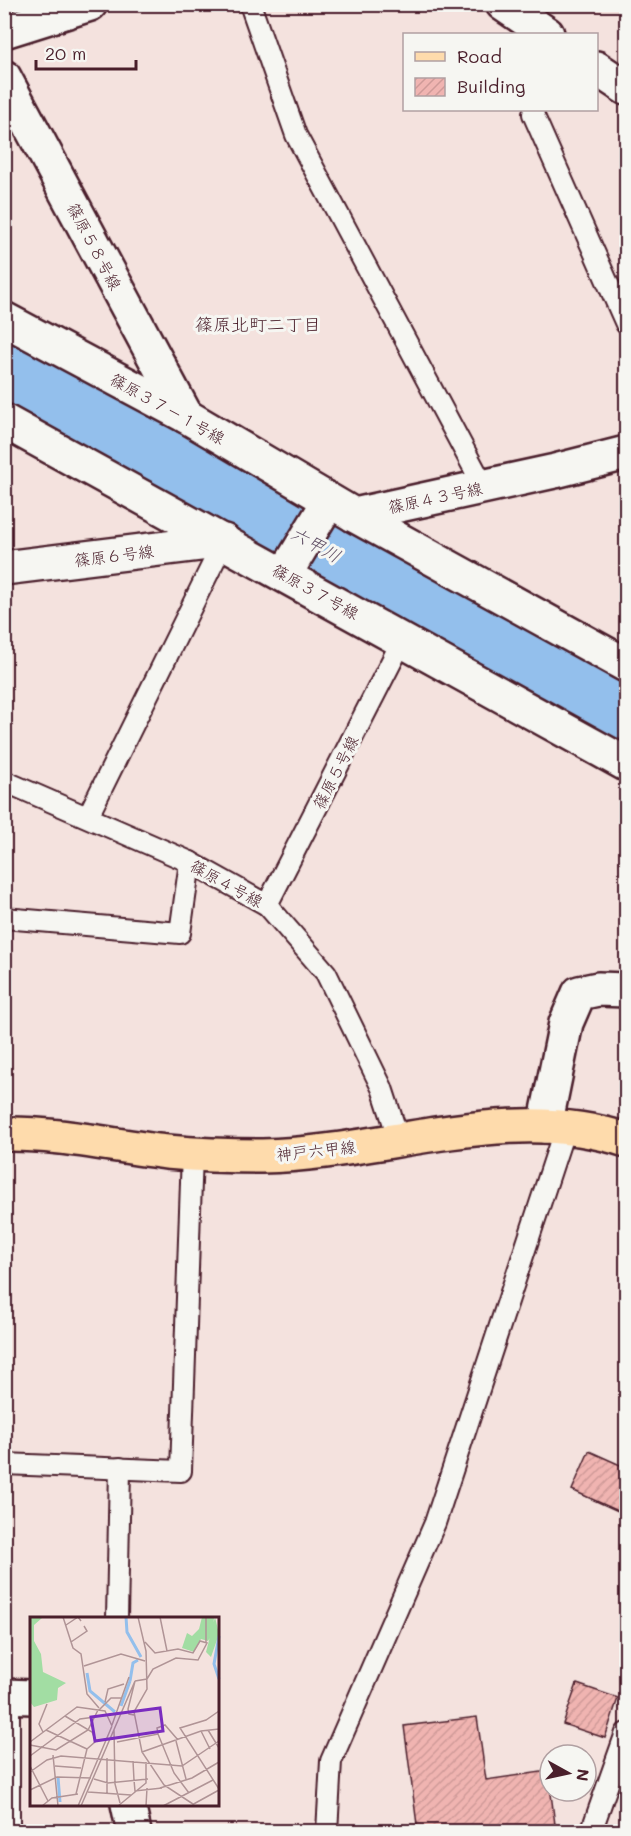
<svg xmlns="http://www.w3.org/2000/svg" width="631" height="1836" viewBox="0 0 631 1836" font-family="Mali,'Klee One',sans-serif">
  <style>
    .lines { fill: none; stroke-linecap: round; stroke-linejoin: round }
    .stream { stroke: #767f9f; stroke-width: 10 }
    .river { stroke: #93bfec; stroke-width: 60 }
    .building { fill: url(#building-hatch); stroke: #4a1f2b; stroke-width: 1.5 }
    .lane-casing { stroke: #4a1f2b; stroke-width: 24 }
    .street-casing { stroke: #4a1f2b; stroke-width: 38 }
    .primary-casing { stroke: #4a1f2b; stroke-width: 38 }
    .lane { stroke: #f6f6f2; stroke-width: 20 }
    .street { stroke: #f6f6f2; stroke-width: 33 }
    .primary { stroke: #fedbac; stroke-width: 33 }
    .labels { text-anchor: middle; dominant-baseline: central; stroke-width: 6; stroke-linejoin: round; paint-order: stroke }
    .street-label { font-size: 16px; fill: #4a1f2b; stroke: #f6f6f2 }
    .neighbourhood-label { font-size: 18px; fill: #4a1f2b; stroke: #f6f6f2 }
    .water-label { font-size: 18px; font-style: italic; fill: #604f65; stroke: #f6f6f2 }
    .inset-river { fill: none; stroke: #93bfec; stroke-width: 3 }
    .inset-road { fill: none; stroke: #b09496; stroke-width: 1.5 }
    .view { fill: #7b2cbf; fill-opacity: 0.15; stroke: #7b2cbf; stroke-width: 3 }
    .inset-edge { fill: none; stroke: #4a1f2b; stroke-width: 3 }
  </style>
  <defs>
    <pattern id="building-hatch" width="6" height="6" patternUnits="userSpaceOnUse" patternTransform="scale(1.5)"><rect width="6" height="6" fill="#f0b4b1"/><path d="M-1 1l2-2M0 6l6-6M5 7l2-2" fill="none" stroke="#cf9a98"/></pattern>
  </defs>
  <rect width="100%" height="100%" fill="#f4e2de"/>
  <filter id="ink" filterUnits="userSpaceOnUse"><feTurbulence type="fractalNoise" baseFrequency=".0167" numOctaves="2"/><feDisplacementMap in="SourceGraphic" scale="12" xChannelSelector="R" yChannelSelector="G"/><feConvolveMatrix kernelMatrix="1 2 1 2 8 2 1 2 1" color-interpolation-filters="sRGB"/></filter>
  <g filter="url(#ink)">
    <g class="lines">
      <path class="stream" d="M575,690l46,-21"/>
      <path class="river" d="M4,370l622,348"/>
    </g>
    <g class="building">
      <path d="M589,1451l38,17v47l-55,-25z"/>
      <path d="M577,1684l41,14 -13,40 -42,-14z"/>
      <path d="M477,1717l9,63 62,-9 8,61h-138l-14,-106z"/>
    </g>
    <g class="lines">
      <g class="lane-casing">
        <g id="lane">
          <path d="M250,4l46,131 188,352"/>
          <path d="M534,110l-1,4 93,210"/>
          <path d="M4,781l186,81 77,43 59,68 56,115 17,52"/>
          <path d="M88,816l136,-275"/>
          <path d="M267,905l136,-266"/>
          <path d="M4,918l176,15 10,-71"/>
          <path d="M4,1464l177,7 11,-318"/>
          <path d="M117,1618l3,-150"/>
          <path d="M9,1696v136"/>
          <path d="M327,1832l4,-71 104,-238 130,-395"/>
          <path d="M591,1832l35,-99"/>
        </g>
      </g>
      <g class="street-casing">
        <g id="street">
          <path d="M503,4l44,30"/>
          <path d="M4,31l86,-27"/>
          <path d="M596,68l30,20"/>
          <path d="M4,77l182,339"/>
          <path d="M4,319l182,97 168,99 201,-44 71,-18"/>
          <path d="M4,421l622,343"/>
          <path d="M354,515l272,150"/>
          <path d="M4,568l220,-27"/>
          <path d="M285,574l44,-73"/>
          <path d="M545,1126l21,-103 13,-30 19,-4 28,1"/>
          <path d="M4,1696l28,1"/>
          <path d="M128,1804l6,28"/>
        </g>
      </g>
      <g class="primary-casing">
        <path id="primary" d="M4,1134c55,-1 109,12 163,18 31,3 63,4 95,4 120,-2 247,-55 364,-16"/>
      </g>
      <use href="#lane" class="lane"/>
      <use href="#street" class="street"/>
      <use href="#primary" class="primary"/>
    </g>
  </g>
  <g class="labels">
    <g class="street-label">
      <text transform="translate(95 246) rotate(62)">篠原５８号線</text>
      <text transform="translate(168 408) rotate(29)">篠原３７－１号線</text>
      <text transform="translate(435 497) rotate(-12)">篠原４３号線</text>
      <text transform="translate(114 555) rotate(-7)">篠原６号線</text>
      <text transform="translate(316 591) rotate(29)">篠原３７号線</text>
      <text transform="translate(335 772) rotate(-63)">篠原５号線</text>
      <text transform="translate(227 883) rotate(29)">篠原４号線</text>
      <text transform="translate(316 1150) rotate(-6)">神戸六甲線</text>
    </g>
    <g class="neighbourhood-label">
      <text x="258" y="324">篠原北町二丁目</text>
    </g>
    <g class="water-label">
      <text transform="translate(316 544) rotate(29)">六甲川</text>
    </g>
  </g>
  <g transform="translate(30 1617)">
    <rect width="189" height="189" fill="#f4e2de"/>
    <path d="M0,0l12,1 -8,7v16l7,13 2,18 23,11 -8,5 -1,12 -23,7 -4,-5zM172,0h12l-1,15 -5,9 -7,-2 -7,13 -12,-4 5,-15 5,3 7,-7zM185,0l4,17 -8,23 -5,-5z" fill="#a2dda3"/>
    <path class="inset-river" d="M96,0l1,15 14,25M189,19l-5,28 5,15M57,56l3,18 25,21M100,64l3,-18 5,-3M91,89l9,-25M28,160l2,25"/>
    <path class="inset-road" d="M33,0l10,31 8,6 6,40 12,14M108,0l8,34 1,38 -13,23 8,40 22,33 32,21M130,0l7,34M176,0v25M36,8l12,-8 3,4M41,25l16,-11 -3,-5M54,49l37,-12 24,7M105,64l12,-2 6,-10 23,-11 22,2 9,-17 -7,-2 -7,12 -15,-4 -23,4 -10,-11M75,85l3,-13 16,-5M69,93l12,-12h11M189,94l-13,9 -26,8 39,61M104,98l-5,-1 -1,-5 7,-28M35,99l27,16 4,9 -9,8M82,108l17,-48M16,113l41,19M84,113l1,54 5,19M178,113l11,18M171,114l9,18M13,115l-4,-8 8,-20M128,117l-1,-6 8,-3 13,15M146,124l10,38M0,125l47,-35 28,4 7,15M87,125l41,-8 16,39 15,20M0,128l26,5 32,-20 10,-20M112,135l59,-21 18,-2M23,138l5,51M0,139l50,-37 15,-2M103,144l1,19M0,149l18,35M25,149l26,2M0,155l17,-12 14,-4 121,10 37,-25M64,162l14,4 40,-4M104,163l1,11 27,-3M130,171l32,-10 27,-16M0,173l27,-13 34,1M58,175l43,3M46,177l11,-45M77,177v-36M12,189l10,-8 26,-4M48,189l34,-80M51,189l54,-125M88,189l28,-23v-21M116,189l1,-18M133,189l50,-26M160,189l29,-16"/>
    <path class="view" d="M130,91l3,23 -68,10 -4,-24z"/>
    <rect width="189" height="189" class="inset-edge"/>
  </g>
  <rect width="631" height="1836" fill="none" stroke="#f6f6f2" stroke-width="24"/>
  <rect x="12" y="12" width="607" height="1812" fill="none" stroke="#4a1f2b" stroke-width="2" filter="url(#ink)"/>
  <rect x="403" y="33" width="195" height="78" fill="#f6f6f2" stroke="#b1a0a2" stroke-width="1.5"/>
  <rect x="415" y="52" width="30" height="9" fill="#fedbac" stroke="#b1a0a2" stroke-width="1.5"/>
  <text x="457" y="63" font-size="18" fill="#4a1f2b">Road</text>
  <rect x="415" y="78" width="30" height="18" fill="url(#building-hatch)" stroke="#b1a0a2" stroke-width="1.5"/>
  <text x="457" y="93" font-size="18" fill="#4a1f2b">Building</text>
  <g transform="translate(568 1773) rotate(98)"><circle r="28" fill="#f6f6f2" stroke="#b1a0a2" stroke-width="1.5"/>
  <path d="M0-4.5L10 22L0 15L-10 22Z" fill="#4a1f2b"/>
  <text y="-9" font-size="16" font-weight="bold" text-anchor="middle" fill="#4a1f2b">N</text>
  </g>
  <path d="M36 60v9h100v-9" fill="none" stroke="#4a1f2b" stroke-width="3"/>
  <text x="45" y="60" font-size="18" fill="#4a1f2b" stroke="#f6f6f2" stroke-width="4.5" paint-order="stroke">20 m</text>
</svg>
